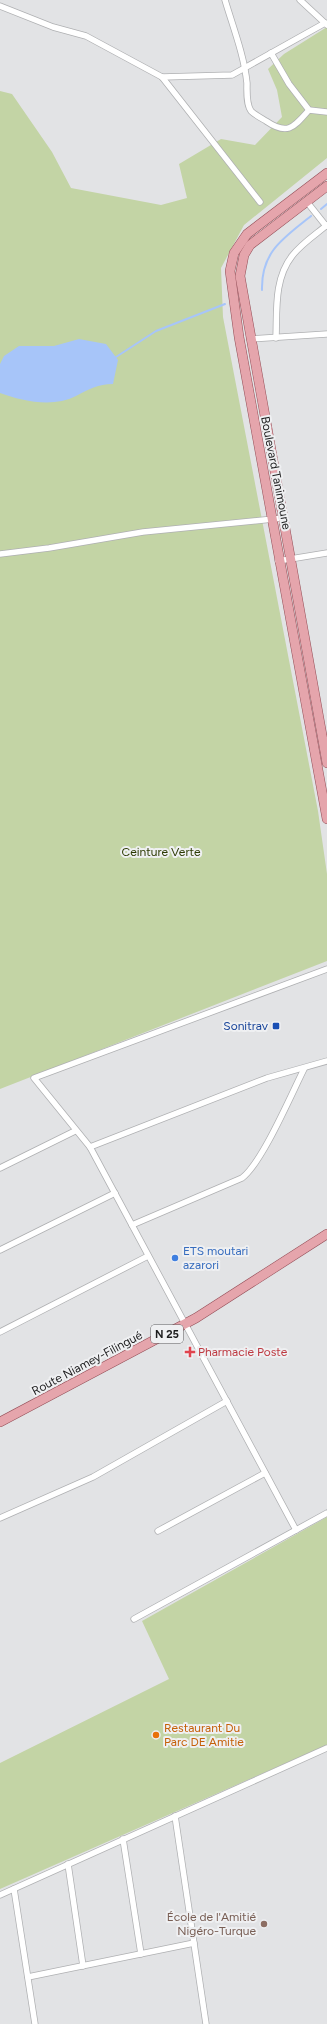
<svg xmlns="http://www.w3.org/2000/svg" width="327" height="2024" viewBox="0 0 327 2024" font-family="Figtree,sans-serif">
  <style>
    .green { fill: #c3d4a5 }
    .water { fill: #a7c5f9 }
    .lines { fill: none; stroke-linecap: round; stroke-linejoin: round }
    .stream { stroke: #a7c5f9; stroke-width: 2 }
    .minor-casing { stroke: #afb0b2; stroke-width: 7 }
    .primary-casing { stroke: #944e57; stroke-width: 10 }
    .minor { stroke: #fff; stroke-width: 5.5 }
    .primary { stroke: #e5a5ac; stroke-width: 9 }
    .transit-dot { fill: #1a4fb4; stroke: #eff0f2; stroke-width: 1.5 }
    .shop-dot { fill: #3f7fe0; stroke: #eff0f2; stroke-width: 1.5 }
    .health-dot { fill: #e0444e; stroke: #eff0f2; stroke-width: 1.5 }
    .food-dot { fill: #e8710a; stroke: #eff0f2; stroke-width: 1.5 }
    .education-dot { fill: #8d6e63; stroke: #eff0f2; stroke-width: 1.5 }
    .labels { text-anchor: middle; dominant-baseline: central; stroke-width: 4; stroke-linejoin: round; paint-order: stroke }
    .shield { fill: #eff0f2; stroke: #5c5c5e; stroke-width: 1 }
    .shield-label { font-size: 11px; font-weight: bold; fill: #1d1d1e }
    .street-label { font-size: 12px; fill: #1d1d1e; stroke: #eff0f2 }
    .park-label { font-size: 12px; fill: #2c3a02; stroke: #eff0f2 }
    .transit-label { font-size: 12px; fill: #164399; stroke: #eff0f2; text-anchor: end }
    .shop-label { font-size: 12px; fill: #366cbe; stroke: #eff0f2; text-anchor: start }
    .health-label { font-size: 12px; fill: #be3a42; stroke: #eff0f2; text-anchor: start }
    .food-label { font-size: 12px; fill: #c56008; stroke: #eff0f2; text-anchor: start }
    .education-label { font-size: 12px; fill: #785e54; stroke: #eff0f2; text-anchor: end }
  </style>
  <rect width="100%" height="100%" fill="#e2e3e5"/>
  <g class="green">
    <path d="M327,27v131l-83,67 -23,43 2,49 95,494 9,63v87l-327,128v-998l12,3 40,58 19,36 90,17 26,-7 -8,-34 42,-25 34,6 27,-28 -5,-27 -9,-21 16,-15z"/>
    <path d="M327,1517v228l-327,144v-126l169,-84 -27,-58z"/>
  </g>
  <path class="water" d="M79,339l27,5 12,16 -5,24c-15,0 -24,5 -37,12 -23,12 -54,5 -76,-3v-29l4,-8 15,-10h35z"/>
  <g class="lines">
    <g class="stream">
      <path d="M321,209l6,-5"/>
      <path d="M262,290c-1,-39 22,-52 49,-74"/>
      <path d="M116,357l40,-26 69,-27"/>
    </g>
    <g class="minor-casing">
      <g id="minor">
        <path d="M225,0c8,27 19,55 22,83 0,8 -1,21 4,28 4,4 10,7 15,10 22,15 28,6 43,-11"/>
        <path d="M300,0l27,25"/>
        <path d="M0,6l53,21 33,9 76,41 98,125"/>
        <path d="M271,53l18,31 20,26 18,2"/>
        <path d="M162,77l70,-2 93,-52"/>
        <path d="M307,202l19,24"/>
        <path d="M276,338c1,-28 -2,-59 16,-82 9,-12 23,-21 35,-31"/>
        <path d="M250,339l77,-5"/>
        <path d="M0,554l49,-6 94,-16 140,-14"/>
        <path d="M278,561l49,-8"/>
        <path d="M90,1147l177,-69 60,-17"/>
        <path d="M0,1168l75,-37"/>
        <path d="M132,1225l110,-47c20,-15 49,-83 62,-109"/>
        <path d="M0,1250l115,-57"/>
        <path d="M0,1332l148,-76"/>
        <path d="M0,1518l93,-41 134,-76"/>
        <path d="M296,1530l-206,-383 -56,-69 293,-109"/>
        <path d="M158,1531l107,-58"/>
        <path d="M134,1619l193,-106"/>
        <path d="M175,1816l31,208"/>
        <path d="M123,1839l18,115"/>
        <path d="M68,1864l15,102"/>
        <path d="M14,1889l21,135"/>
        <path d="M0,1895l327,-147"/>
        <path d="M28,1977l166,-34"/>
      </g>
    </g>
    <g class="primary-casing">
      <g id="primary">
        <path d="M327,173l-80,61 -13,19 -4,18 9,66 88,482"/>
        <path d="M327,186l-77,59 -6,10 -4,21 87,487"/>
        <path d="M0,1422l196,-104 131,-84"/>
      </g>
    </g>
    <use href="#minor" class="minor"/>
    <use href="#primary" class="primary"/>
  </g>
  <rect class="transit-dot" x="272" y="1022" width="8" height="8" rx="2"/>
  <circle class="shop-dot" cx="175" cy="1258" r="4"/>
  <path class="health-dot" d="M188 1346h4v4h4v4h-4v4h-4v-4h-4v-4h4z"/>
  <circle class="food-dot" cx="156" cy="1735" r="4"/>
  <circle class="education-dot" cx="264" cy="1924" r="4"/>
  <g class="labels">
    <rect class="shield" x="151" y="1325" width="32" height="18" rx="3"/>
    <g class="shield-label">
      <text x="167" y="1334">N 25</text>
    </g>
    <g class="street-label">
      <text transform="translate(276 473) rotate(79)">Boulevard Tanimoune</text>
      <text transform="translate(87 1363) rotate(-28)">Route Niamey-Filingué</text>
    </g>
    <g class="park-label">
      <text x="161" y="852">Ceinture Verte</text>
    </g>
    <g class="transit-label">
      <text x="268" y="1026">Sonitrav</text>
    </g>
    <g class="shop-label">
      <text x="183" y="1251">ETS moutari<tspan x="183" dy="14">azarori</tspan></text>
    </g>
    <g class="health-label">
      <text x="198" y="1352">Pharmacie Poste</text>
    </g>
    <g class="food-label">
      <text x="164" y="1728">Restaurant Du<tspan x="164" dy="14">Parc DE Amitie</tspan></text>
    </g>
    <g class="education-label">
      <text x="256" y="1917">École de l'Amitié<tspan x="256" dy="14">Nigéro-Turque</tspan></text>
    </g>
  </g>
</svg>
